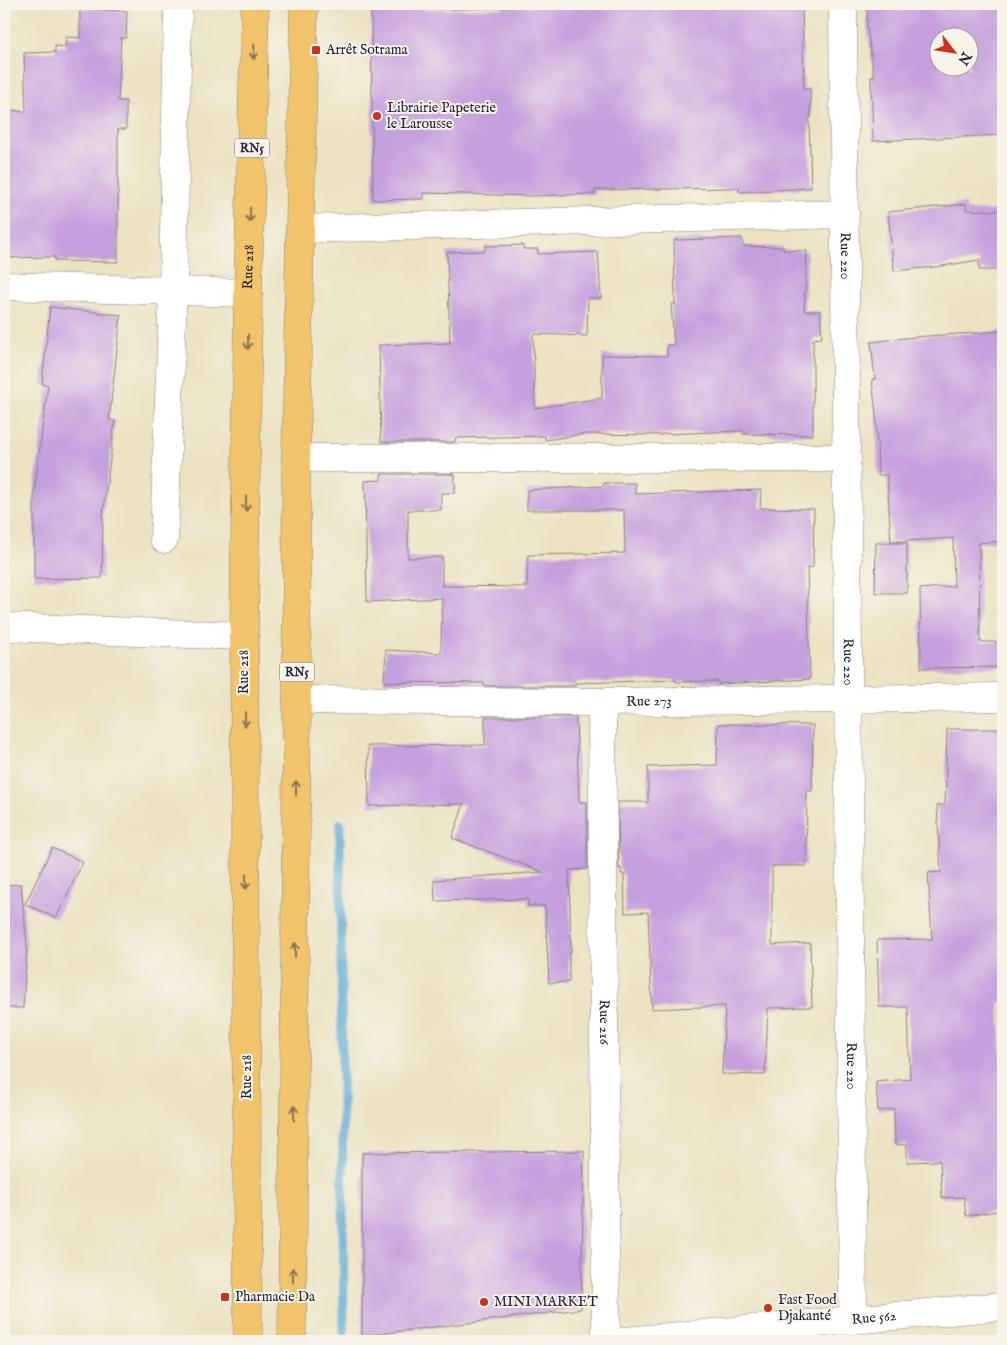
<svg xmlns="http://www.w3.org/2000/svg" width="1007" height="1345" viewBox="0 0 1007 1345" font-family="'IM FELL English',serif">
  <style>
    .lines { fill: none; stroke-linecap: round; stroke-linejoin: round }
    .stream { stroke: #5ba8d4; stroke-width: 9 }
    .building { fill: #c59fde; fill-rule: evenodd }
    .minor-casing { stroke: #86827e; stroke-width: 29 }
    .highway-casing { stroke: #86827e; stroke-width: 29 }
    .minor { stroke: #fff; stroke-width: 28 }
    .highway { stroke: #f1c36a; stroke-width: 28 }
    .oneway { stroke: #8a7252 }
    .poi-dot { fill: #c8321e; stroke: #f7f3e8; stroke-width: 2 }
    .labels { text-anchor: middle; dominant-baseline: central; stroke-width: 4; stroke-linejoin: round; paint-order: stroke }
    .shield { fill: #f7f3e8; stroke: #62616f; stroke-width: 1 }
    .shield-label { font-size: 12px; font-weight: bold; fill: #22223b }
    .poi-label { font-size: 14px; fill: #22223b; stroke: #f7f3e8; text-anchor: start }
    .street-label { font-size: 14px; fill: #22223b; stroke: #f7f3e8 }
  </style>
  <rect width="100%" height="100%" fill="#f7f3e8"/>
  <filter id="ink" filterUnits="userSpaceOnUse"><feTurbulence type="fractalNoise" baseFrequency=".02" numOctaves="2"/><feDisplacementMap in="SourceGraphic" scale="10" xChannelSelector="R" yChannelSelector="G"/><feConvolveMatrix kernelMatrix="1 2 1 2 8 2 1 2 1" color-interpolation-filters="sRGB"/></filter>
  <filter id="wash" filterUnits="userSpaceOnUse"><feTurbulence type="fractalNoise" baseFrequency=".0096" numOctaves="4" result="noise"/><feDisplacementMap in="SourceGraphic" scale="20" xChannelSelector="R" yChannelSelector="G"/><feGaussianBlur stdDeviation="1.12" result="paint"/><feColorMatrix in="noise" values="0 0 0 0 0 0 0 0 0 0 0 0 0 0 0 0 0 1.4 0 .05"/><feComposite in="paint" operator="in"/></filter>
  <g filter="url(#wash)">
    <rect width="100%" height="100%" fill="#ebe2c1"/>
    <g class="lines">
      <path class="stream" d="M340,824l4,507"/>
    </g>
    <g id="blocks">
      <g class="building">
        <path d="M536,4h266l2,85h6l1,29h-2l2,70 -72,4v-4l-144,2v4l-64,2 -108,-3v6l-50,1 -2,-192h51v2l114,-3z"/>
        <path d="M867,4h136v131l-130,6 -2,-64h3l-7,-50zM940,38h30v30h-30z"/>
        <path d="M80,9l47,2 -1,27h-5l-3,63h8v28h-8v133l-63,-1v-4l-51,1v-149l22,3 -2,-59 31,-1v-6l10,1 1,-10 14,1z"/>
        <path d="M966,204v6l37,1v59h-24v-10l-43,7 -42,4 -6,-59z"/>
        <path d="M742,238l1,8 40,1v3l24,1 -3,60h16l2,27 -9,1v96l-70,-1v-3l-81,3v1l-78,-1 -39,6v-4l-90,2v4h-74l-2,-97 71,-2 -3,-91 38,-1v-5l38,-1v4h15v5l60,-2 3,46h-13l-1,38 -54,-2 2,74 67,-10v-43l65,1v-11h7l-3,-41h4l-1,-64z"/>
        <path d="M50,307l71,8 -12,105 6,1 -12,93 -1,64 -68,1v-85l14,-109 -6,-1z"/>
        <path d="M1003,331v210l-24,2 1,99h23v25l-82,1 -1,-79 34,-3 -1,-48 -62,4 -4,-67h-9l-2,-60 -4,-36h3l-4,-37 43,-5z"/>
        <path d="M381,474h74v19h-14v17h-33v48l34,-1v29l85,1 1,-32 97,-2 -1,-43h-97v-20l77,-4v-3h31v11l126,-4 -1,18 54,1 -1,58 -6,1 3,111 -92,5v-3l-42,1v-2l-101,3v3h-91v-3l-100,-1 2,-32 55,3 1,-55 -75,4 -2,-121 16,-1z"/>
        <path d="M876,543h31v50h-32z"/>
        <path d="M485,717h91l3,85h8v67l-18,1 2,83h-2v29l-20,1 -4,-77h-17v-7l-93,2 -1,-21 109,-8 -91,-34 12,-34 -95,2 -1,-60 117,-1z"/>
        <path d="M718,724l95,1 -1,66h-5l-1,75h-34v79l38,-2 2,64 -44,1 -3,67 -43,-1 3,-68 -73,3 -4,-97 -23,1 -1,-39h-3v-6l-2,1 -1,-67h30v-35l69,-2z"/>
        <path d="M947,729h56v273h-4l4,74v134l-37,6 -2,-19 -22,1 -2,-37 -33,1v-18l-12,1 -1,-36 -16,2 -2,-29 34,-3 -2,-72h-29l-2,-67 55,-1 -4,-66 13,-1 -4,-67h8z"/>
        <path d="M52,848l31,14 -27,56 -31,-14z"/>
        <path d="M21,884l6,61 -4,63h-19v-123z"/>
        <path d="M584,1151l-3,158 -219,27v-183z"/>
      </g>
    </g>
  </g>
  <g filter="url(#ink)">
    <use href="#blocks" fill-opacity="0" stroke="#86827e" stroke-width="1"/>
    <g class="lines">
      <g class="minor-casing">
        <g id="minor">
          <path id="s1" d="M843,4l10,1316"/>
          <path d="M300,229l545,-15"/>
          <path d="M4,286l244,7"/>
          <path d="M296,458h551"/>
          <path d="M164,539l9,-248 5,-287"/>
          <path d="M4,627l240,9"/>
          <path id="s2" d="M297,700l305,2 401,-5"/>
          <path id="s3" d="M602,702l4,639"/>
          <path id="s4" d="M625,1341l378,-35"/>
        </g>
      </g>
      <g class="highway-casing">
        <g id="highway">
          <path id="s5" d="M248,1341l-4,-705 4,-343 7,-289"/>
          <path d="M292,1341l5,-641 -1,-242 8,-454"/>
        </g>
      </g>
      <use href="#minor" class="minor"/>
      <use href="#highway" class="highway"/>
    </g>
    <defs><path id="oneway-shaft" d="M-6 0H5M1.5-3L5.5 0L1.5 3" fill="none" stroke-width="1.6" stroke-linecap="round" stroke-linejoin="round" transform="scale(1.25)"/></defs>
    <g class="oneway">
      <use href="#oneway-shaft" transform="translate(254 52) rotate(91)"/>
      <use href="#oneway-shaft" transform="translate(250 215) rotate(91)"/>
      <use href="#oneway-shaft" transform="translate(248 342) rotate(91)"/>
      <use href="#oneway-shaft" transform="translate(246 504) rotate(91)"/>
      <use href="#oneway-shaft" transform="translate(245 719) rotate(90)"/>
      <use href="#oneway-shaft" transform="translate(296 788) rotate(-90)"/>
      <use href="#oneway-shaft" transform="translate(246 882) rotate(90)"/>
      <use href="#oneway-shaft" transform="translate(295 950) rotate(-90)"/>
      <use href="#oneway-shaft" transform="translate(294 1113) rotate(-90)"/>
      <use href="#oneway-shaft" transform="translate(293 1275) rotate(-90)"/>
    </g>
  </g>
  <g class="poi-dot">
    <rect x="311" y="45" width="10" height="10" rx="2.5"/>
    <circle cx="377" cy="116" r="5"/>
    <rect x="220" y="1292" width="10" height="10" rx="2.5"/>
    <circle cx="484" cy="1302" r="5"/>
    <circle cx="768" cy="1308" r="5"/>
  </g>
  <g class="labels">
    <g class="shield">
      <rect x="234.5" y="138.5" width="35" height="19" rx="4"/>
      <rect x="279.5" y="662.5" width="35" height="19" rx="4"/>
    </g>
    <g class="shield-label">
      <text x="252" y="148">RN5</text>
      <text x="297" y="672">RN5</text>
    </g>
    <g class="poi-label">
      <text x="326" y="50">Arrêt Sotrama</text>
      <text x="387" y="108">Librairie Papeterie<tspan x="387" dy="16">le Larousse</tspan></text>
      <text x="235" y="1297">Pharmacie Da</text>
      <text x="778" y="1300">Fast Food<tspan x="778" dy="16">Djakanté</tspan></text>
      <text x="494" y="1302">MINI MARKET</text>
    </g>
    <g class="street-label">
      <text stroke="none"><textPath href="#s1" startOffset="252">Rue 220</textPath></text>
      <text stroke="none"><textPath href="#s5" startOffset="1074">Rue 218</textPath></text>
      <text stroke="none"><textPath href="#s1" startOffset="658">Rue 220</textPath></text>
      <text transform="translate(244 672) rotate(-90)">Rue 218</text>
      <text stroke="none"><textPath href="#s2" startOffset="352">Rue 273</textPath></text>
      <text stroke="none"><textPath href="#s3" startOffset="320">Rue 216</textPath></text>
      <text stroke="none"><textPath href="#s1" startOffset="1062">Rue 220</textPath></text>
      <text transform="translate(247 1077) rotate(-90)">Rue 218</text>
      <text stroke="none"><textPath href="#s4" startOffset="250">Rue 562</textPath></text>
    </g>
  </g>
  <rect width="1007" height="1345" fill="none" stroke="#f7f3e8" stroke-width="20"/>
  <g transform="translate(954 52) rotate(121)"><circle r="24" fill="#f7f3e8" stroke="#a29fa3"/>
  <path d="M0-4L9 19L0 12L-9 19Z" fill="#c8321e"/>
  <text y="-8" font-size="14" font-weight="bold" text-anchor="middle" fill="#22223b">N</text>
  </g>
</svg>
